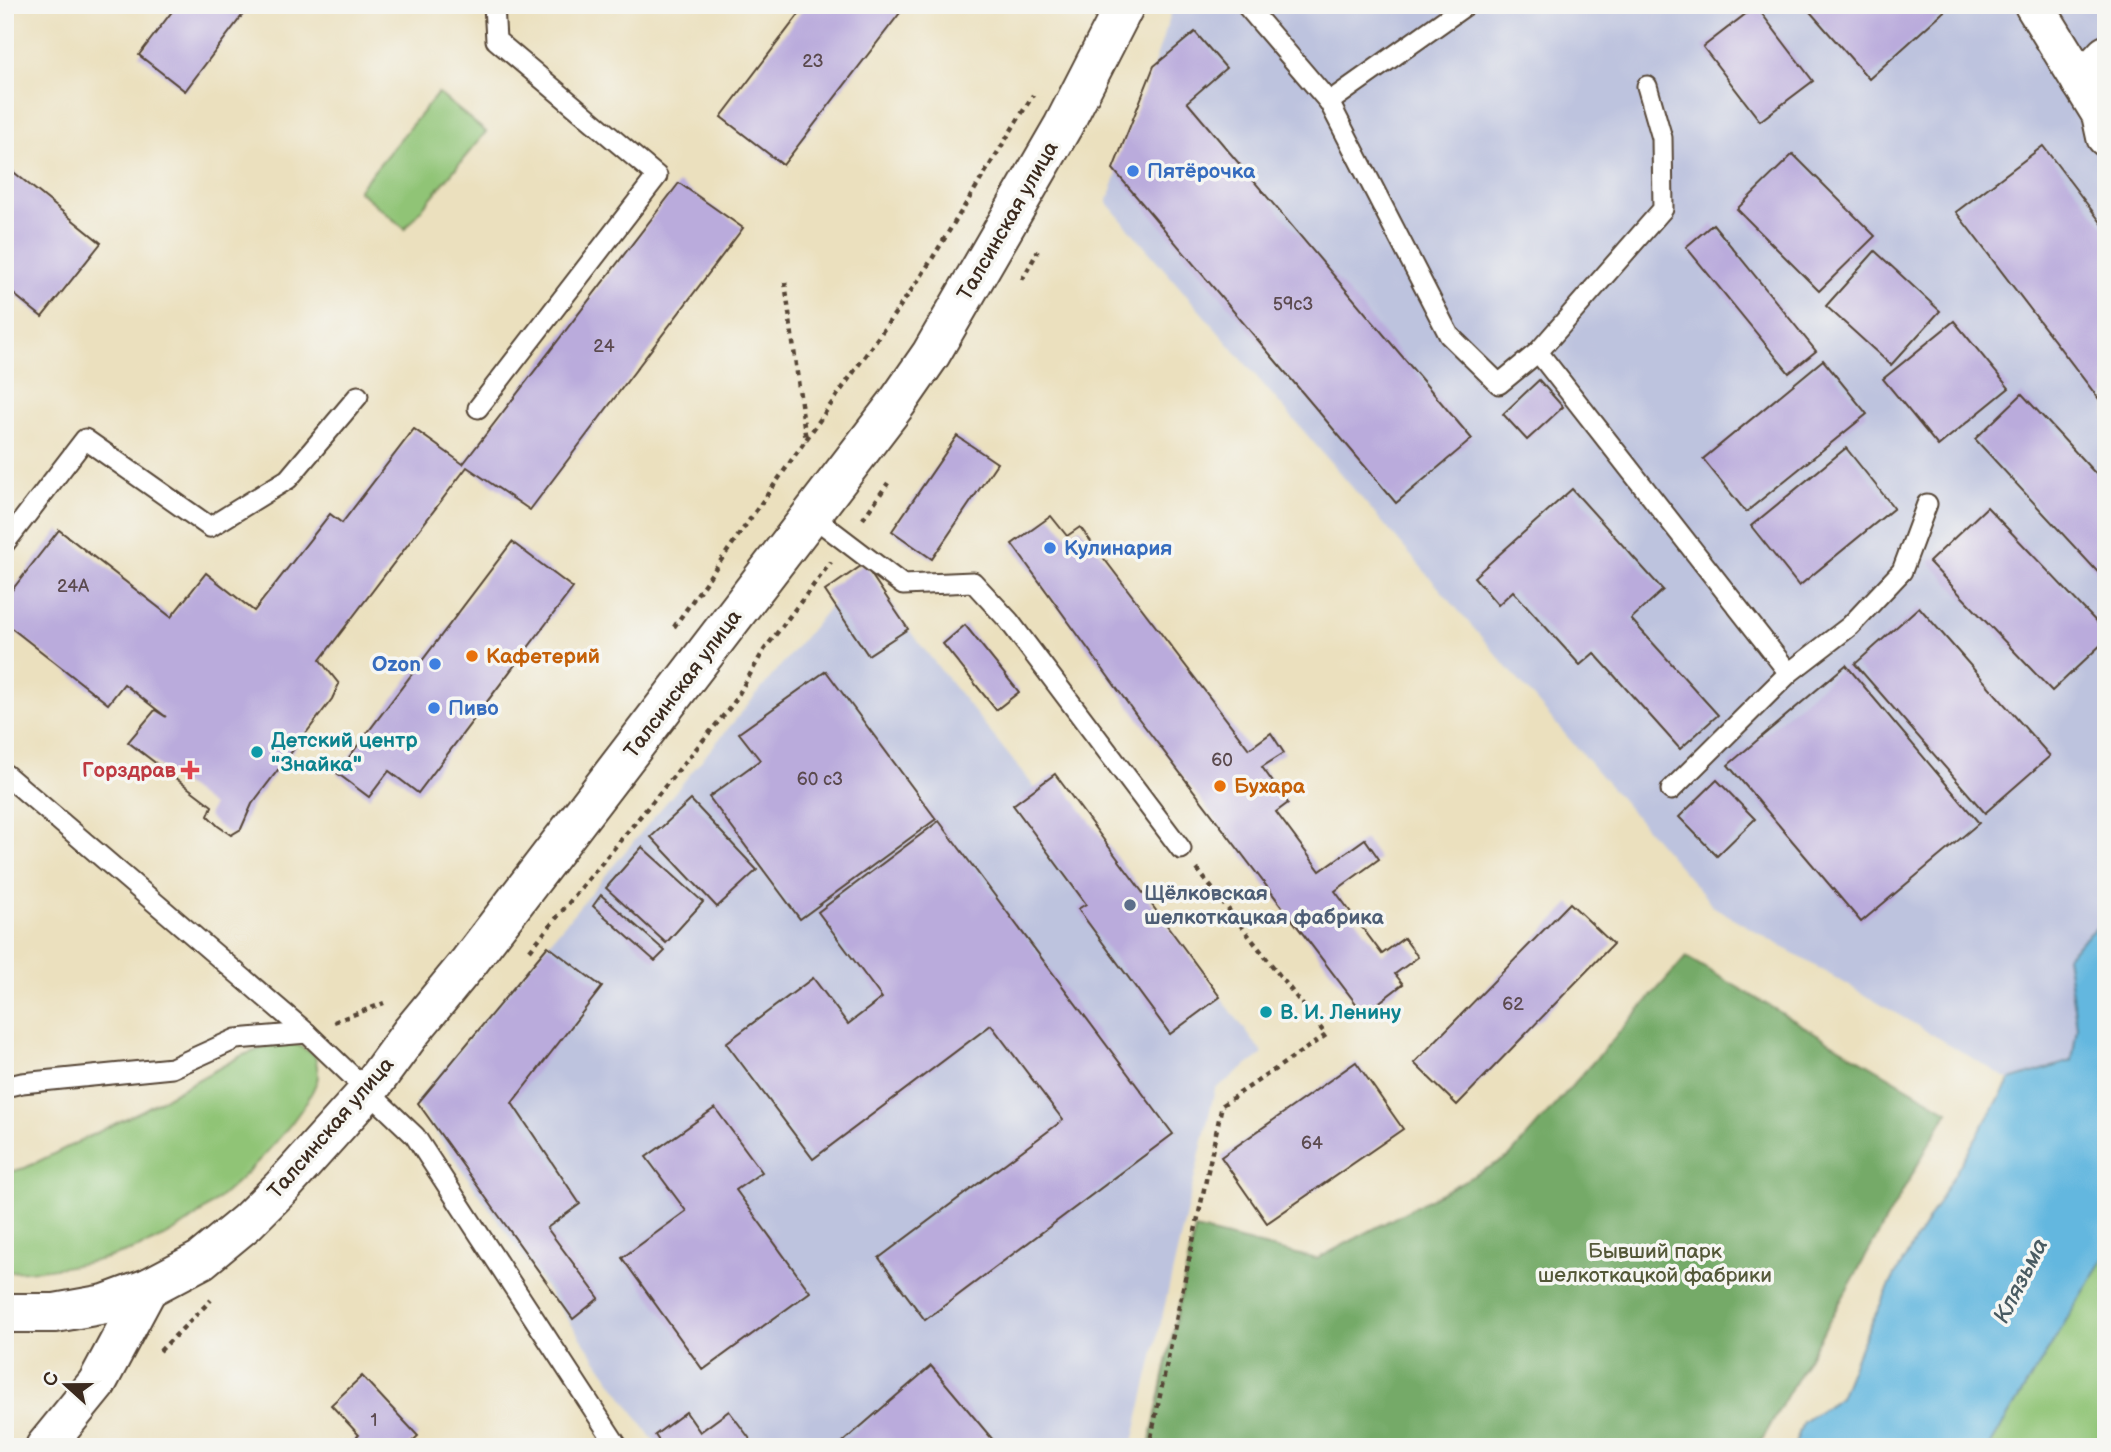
<svg xmlns="http://www.w3.org/2000/svg" width="2111" height="1452" viewBox="0 0 2111 1452" font-family="'Balsamiq Sans',sans-serif">
  <style>
    .industrial { fill: #bdc3de }
    .green { fill: #90c476; stroke: #66774a; stroke-width: 2 }
    .forest { fill: #74aa67; stroke: #586a42; stroke-width: 2 }
    .water { fill: #63b7df; stroke: #4f707e; stroke-width: 2 }
    .building { fill: #baabdc }
    .lines { fill: none; stroke-linecap: round; stroke-linejoin: round }
    .lane-casing { stroke: #554536; stroke-width: 23 }
    .street-casing { stroke: #554536; stroke-width: 42 }
    .secondary-casing { stroke: #554536; stroke-width: 42 }
    .path { stroke: #554536; stroke-width: 4.5; stroke-dasharray: 5 5; stroke-linecap: butt }
    .lane { stroke: #fff; stroke-width: 19 }
    .street { stroke: #fff; stroke-width: 38 }
    .secondary { stroke: #fff; stroke-width: 38 }
    .shop-dot { fill: #3f7fe0; stroke: #f6f6f2; stroke-width: 2.5 }
    .food-dot { fill: #e8710a; stroke: #f6f6f2; stroke-width: 2.5 }
    .culture-dot { fill: #0f9aa8; stroke: #f6f6f2; stroke-width: 2.5 }
    .health-dot { fill: #e0444e; stroke: #f6f6f2; stroke-width: 2.5 }
    .service-dot { fill: #5c6f8a; stroke: #f6f6f2; stroke-width: 2.5 }
    .labels { text-anchor: middle; dominant-baseline: central; stroke-width: 7; stroke-linejoin: round; paint-order: stroke }
    .number-label { font-size: 18px; fill: #5b4a4e }
    .shop-label { font-size: 21px; font-weight: bold; fill: #366cbe; stroke: #f6f6f2; text-anchor: start }
    .street-label { font-size: 21px; fill: #3b2a1e; stroke: #f6f6f2 }
    .food-label { font-size: 21px; font-weight: bold; fill: #c56008; stroke: #f6f6f2; text-anchor: start }
    .culture-label { font-size: 21px; font-weight: bold; fill: #0d838f; stroke: #f6f6f2; text-anchor: start }
    .health-label { font-size: 21px; font-weight: bold; fill: #be3a42; stroke: #f6f6f2; text-anchor: end }
    .service-label { font-size: 21px; font-weight: bold; fill: #4e5e75; stroke: #f6f6f2; text-anchor: start }
    .park-label { font-size: 21px; fill: #545838; stroke: #f6f6f2 }
    .water-label { font-size: 23px; font-style: italic; fill: #495b62; stroke: #f6f6f2 }
  </style>
  <rect width="100%" height="100%" fill="#f6f6f2"/>
  <filter id="ink" filterUnits="userSpaceOnUse"><feTurbulence type="fractalNoise" baseFrequency=".0143" numOctaves="2"/><feDisplacementMap in="SourceGraphic" scale="14" xChannelSelector="R" yChannelSelector="G"/><feConvolveMatrix kernelMatrix="1 2 1 2 8 2 1 2 1" color-interpolation-filters="sRGB"/></filter>
  <filter id="wash" filterUnits="userSpaceOnUse"><feTurbulence type="fractalNoise" baseFrequency=".00686" numOctaves="4" result="noise"/><feDisplacementMap in="SourceGraphic" scale="28" xChannelSelector="R" yChannelSelector="G"/><feGaussianBlur stdDeviation="1.57" result="paint"/><feColorMatrix in="noise" values="0 0 0 0 0 0 0 0 0 0 0 0 0 0 0 0 0 1.4 0 .05"/><feComposite in="paint" operator="in"/></filter>
  <g filter="url(#wash)">
    <rect width="100%" height="100%" fill="#ebe0be"/>
    <g class="industrial">
      <path d="M1174,5h932v914l-40,37 11,71 -5,34 -62,19 -296,-173 -607,-704z"/>
      <path d="M865,563l43,66 127,159 20,-14 208,280 -48,35 -83,358h-474l-243,-344 418,-500 -8,-12z"/>
    </g>
    <g class="green">
      <path d="M438,93l48,39 -81,97 -47,-39z"/>
      <path d="M296,1044l19,11c1,8 5,19 2,26 -18,48 -106,132 -151,155 -49,24 -107,35 -161,36v-99l20,-5 118,-58 98,-54 29,-11z"/>
      <path d="M2106,1254v193h-117l109,-179z"/>
    </g>
    <path class="forest" d="M1686,957l262,154 -190,336h-609l46,-218 122,30 192,-102z"/>
    <path class="water" d="M2106,919v335l-8,14 -109,179h-195l9,-25 37,-25 22,-55 32,-65 116,-197 62,-19 5,-34 -11,-71z"/>
    <g id="blocks">
      <g class="building">
        <path d="M177,5h73l-65,86 -46,-36z"/>
        <path d="M806,5h100l-123,160 -62,-48z"/>
        <path d="M1804,5h147l-82,74z"/>
        <path d="M1756,6l57,75 -53,40 -57,-74z"/>
        <path d="M1195,32l31,36 -39,34 285,337 -76,64 -283,-334 41,-103z"/>
        <path d="M2043,146l63,83v165l-7,5 -143,-187z"/>
        <path d="M1793,154l82,82 -56,55 -82,-82z"/>
        <path d="M5,165l96,78 -59,74 -37,-30z"/>
        <path d="M679,183l64,45 -213,282 -63,-43 -147,193 19,24 -7,15 -80,105 -11,25 -10,6 -13,-9 -10,-10 4,-10 -84,-64 27,-32 11,7 -42,-33 -16,20 -103,-81v-24l54,-69 112,87 35,-44 48,38 76,-97 12,9 72,-94 49,35z"/>
        <path d="M1713,224l103,127 -27,22 -103,-126z"/>
        <path d="M1875,251l65,60 -49,54 -65,-59z"/>
        <path d="M1954,321l55,67 -71,58 -55,-67z"/>
        <path d="M1823,360l44,54 -121,98 -43,-53z"/>
        <path d="M1539,380l24,27 -36,33 -24,-26z"/>
        <path d="M2022,394l84,91v96l-131,-142z"/>
        <path d="M957,436l40,27 -65,96 -40,-28z"/>
        <path d="M1846,448l48,60 -95,78 -48,-60z"/>
        <path d="M1572,489l91,101 -32,29 87,96 -38,34 -86,-96 -14,12 -67,-74 -15,14 -24,-28z"/>
        <path d="M1987,507l119,125v8l-54,51 -123,-129z"/>
        <path d="M1051,516l16,20 13,-9 169,222 22,-16 13,20 -22,14 26,36 -12,9 44,59 45,-32 14,20 -44,32 47,63 22,-16 14,19 -23,17 8,10 -39,30 -225,-295 -127,-175z"/>
        <path d="M512,542l61,46 -155,205 -29,-22 -20,26 -32,-24z"/>
        <path d="M864,564l44,65 -40,26 -43,-64z"/>
        <path d="M1919,607l131,149 -65,57 -130,-149z"/>
        <path d="M965,625l54,67 -23,18 -53,-66z"/>
        <path d="M1846,665l133,158 -118,99 -133,-157z"/>
        <path d="M826,671l110,148 -136,100 -91,-122 51,-37 -21,-27z"/>
        <path d="M1055,774l165,223 -50,37 -92,-125 8,-5 -73,-99z"/>
        <path d="M1717,780l38,39 -38,37 -38,-39z"/>
        <path d="M691,800l66,70 -40,37 -66,-70z"/>
        <path d="M939,821l234,313 -248,186 -46,-62 184,-138 -72,-95 -178,134 -87,-116 87,-65 35,46 34,-26 -64,-86z"/>
        <path d="M642,847l61,55 -37,41 -60,-55z"/>
        <path d="M601,895l64,56 -10,10 -62,-55z"/>
        <path d="M1570,903l43,41 -156,161 -43,-42z"/>
        <path d="M548,946l54,41 -90,116 68,101 -33,24 52,70 -26,21 -155,-216z"/>
        <path d="M1356,1062l47,67 -136,94 -46,-66z"/>
        <path d="M715,1108l47,64 -26,18 74,102 -107,78 -81,-112 64,-47 -40,-54z"/>
        <path d="M931,1366l68,81h-162z"/>
        <path d="M362,1376l56,60 -12,11 -58,-2 11,-10 -28,-30z"/>
        <path d="M729,1411l27,36h-93l-8,-12 31,-23 14,20z"/>
      </g>
    </g>
  </g>
  <g filter="url(#ink)">
    <use href="#blocks" fill-opacity="0" stroke="#554536" stroke-width="2"/>
    <g class="lines">
      <g class="lane-casing">
        <g id="lane">
          <path d="M1246,5l83,97 120,233 50,49 39,-32 251,321"/>
          <path d="M1329,102l137,-97"/>
          <path d="M1538,352l125,-143 -1,-71 -15,-52"/>
          <path d="M478,408l179,-232 -161,-136 -2,-35"/>
          <path d="M811,515l92,70 70,-3 36,39 172,228"/>
          <path d="M5,543l80,-104 125,88 78,-48 70,-83"/>
          <path d="M5,774l302,259 108,103 203,311"/>
          <path d="M1671,790l118,-117 61,-47 52,-55 25,-67"/>
          <path d="M5,1087l17,-4 150,-15 64,-29 71,-6"/>
        </g>
      </g>
      <g class="street-casing">
        <g id="street">
          <path d="M2034,5l67,109 5,23"/>
          <path d="M2081,82l25,-27"/>
        </g>
      </g>
      <g class="secondary-casing">
        <g id="secondary">
          <path d="M5,1313h50l50,-9 43,-16 53,-28 46,-38 35,-35 86,-96 44,-60 57,-69 428,-559 34,-49 132,-228 62,-121"/>
          <path d="M45,1447l52,-64 51,-95"/>
        </g>
      </g>
      <g class="path">
        <path d="M1022,280l16,-29"/>
        <path d="M785,282l21,159"/>
        <path d="M863,519l25,-36"/>
        <path d="M674,627l248,-352 111,-180"/>
        <path d="M530,950l203,-246 31,-54 67,-88"/>
        <path d="M334,1022l50,-19"/>
        <path d="M160,1351l51,-51"/>
        <path d="M1149,1447l73,-342 104,-70 -129,-166"/>
      </g>
      <use href="#lane" class="lane"/>
      <use href="#street" class="street"/>
      <use href="#secondary" class="secondary"/>
    </g>
  </g>
  <g class="shop-dot">
    <circle cx="1133" cy="171" r="7"/>
    <circle cx="1050" cy="548" r="7"/>
    <circle cx="435" cy="664" r="7"/>
    <circle cx="434" cy="708" r="7"/>
  </g>
  <g class="food-dot">
    <circle cx="472" cy="656" r="7"/>
    <circle cx="1220" cy="786" r="7"/>
  </g>
  <g class="culture-dot">
    <circle cx="257" cy="752" r="7"/>
    <circle cx="1266" cy="1012" r="7"/>
  </g>
  <path class="health-dot" d="M186.5 759.5h7v7h7v7h-7v7h-7v-7h-7v-7h7z"/>
  <circle class="service-dot" cx="1130" cy="905" r="7"/>
  <g class="labels">
    <g class="number-label">
      <text x="813" y="61">23</text>
      <text x="1293" y="304">59с3</text>
      <text x="604" y="346">24</text>
      <text x="73" y="586">24А</text>
      <text x="1222" y="760">60</text>
      <text x="820" y="779">60 с3</text>
      <text x="1513" y="1004">62</text>
      <text x="1312" y="1143">64</text>
      <text x="374" y="1420">1</text>
    </g>
    <g class="shop-label">
      <text x="1147" y="171">Пятёрочка</text>
      <text x="1064" y="548">Кулинария</text>
      <text x="421" y="664" text-anchor="end">Ozon</text>
      <text x="448" y="708">Пиво</text>
    </g>
    <g class="street-label">
      <text transform="translate(1008 221) rotate(-60)">Талсинская улица</text>
      <text transform="translate(683 684) rotate(-53)">Талсинская улица</text>
      <text transform="translate(331 1128) rotate(-49)">Талсинская улица</text>
    </g>
    <g class="food-label">
      <text x="486" y="656">Кафетерий</text>
      <text x="1234" y="786">Бухара</text>
    </g>
    <g class="culture-label">
      <text x="271" y="740">Детский центр<tspan x="271" dy="24">"Знайка"</tspan></text>
      <text x="1280" y="1012">В. И. Ленину</text>
    </g>
    <g class="health-label">
      <text x="176" y="770">Горздрав</text>
    </g>
    <g class="service-label">
      <text x="1144" y="893">Щёлковская<tspan x="1144" dy="24">шелкоткацкая фабрика</tspan></text>
    </g>
    <g class="park-label">
      <text x="1655" y="1251">Бывший парк<tspan x="1655" dy="24">шелкоткацкой фабрики</tspan></text>
    </g>
    <g class="water-label">
      <text transform="translate(2021 1281) rotate(-63)">Клязьма</text>
    </g>
  </g>
  <rect width="2111" height="1452" fill="none" stroke="#f6f6f2" stroke-width="28"/>
  <g transform="translate(66 1385) rotate(291)" stroke="#f6f6f2" stroke-width="5" paint-order="stroke">
  <path d="M0-5L12 26L0 18L-12 26Z" fill="#3b2a1e"/>
  <text y="-10" font-size="19" font-weight="bold" text-anchor="middle" fill="#3b2a1e">С</text>
  </g>
</svg>
